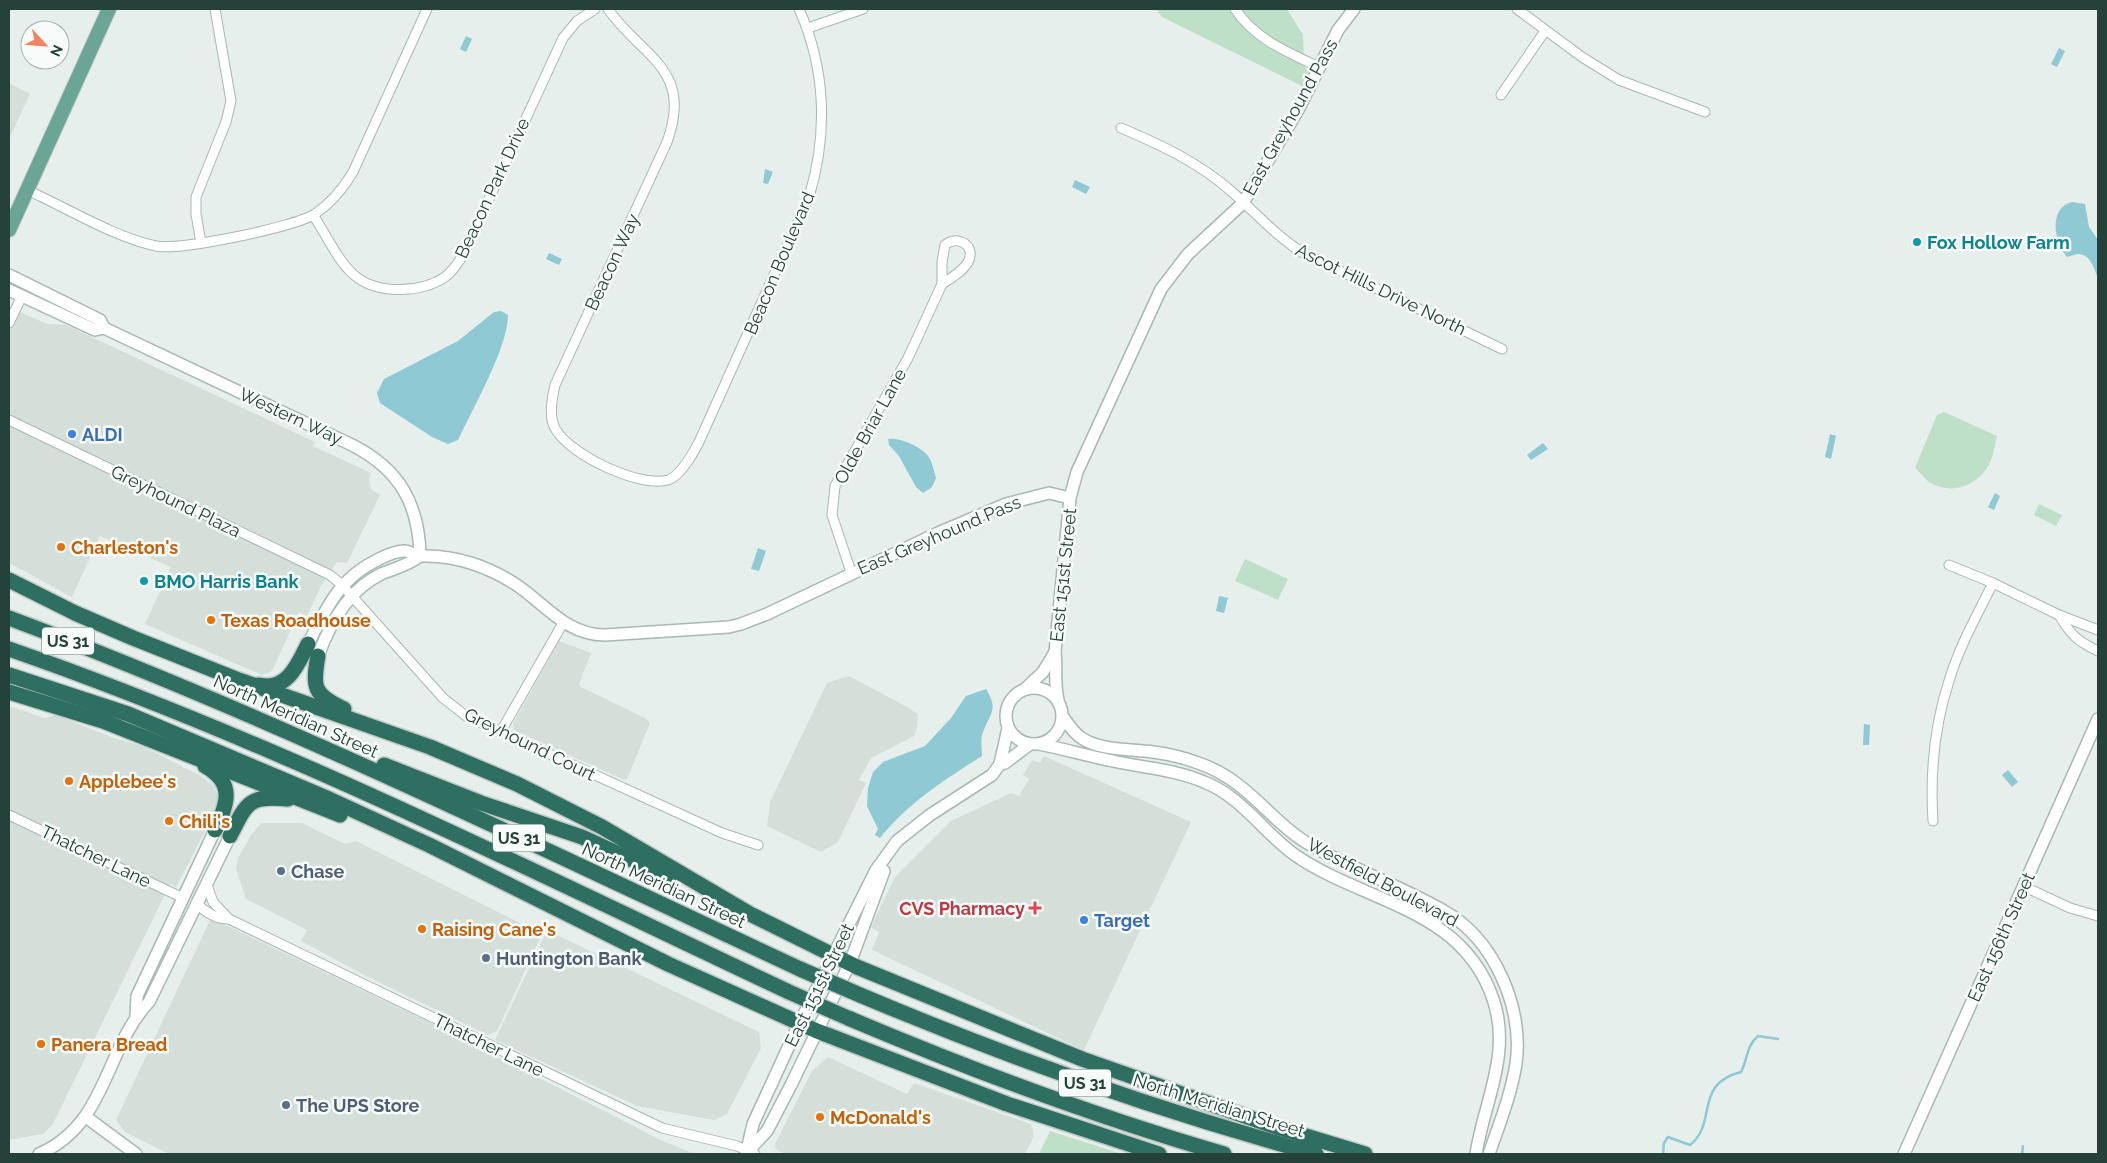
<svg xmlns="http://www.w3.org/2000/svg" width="2107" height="1163" viewBox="0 0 2107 1163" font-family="Raleway,sans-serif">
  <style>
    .built { fill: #d4dfda }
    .green { fill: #bfe0c8 }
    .water { fill: #8ec9d4 }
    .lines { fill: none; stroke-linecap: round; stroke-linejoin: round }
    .stream { stroke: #8ec9d4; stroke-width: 2.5 }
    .minor-casing { stroke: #a8b8b2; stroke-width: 11 }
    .tertiary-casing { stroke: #a8b8b2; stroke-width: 14 }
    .primary-casing { stroke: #c2cac8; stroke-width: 16 }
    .motorway-casing { stroke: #c2cac8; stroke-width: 18 }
    .minor { stroke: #fff; stroke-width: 9 }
    .tertiary { stroke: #fff; stroke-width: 11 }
    .primary { stroke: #6aa596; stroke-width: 14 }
    .motorway { stroke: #2f6f62; stroke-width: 15 }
    .motorway-bridge-casing { stroke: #c2cac8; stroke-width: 18; stroke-linecap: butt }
    .motorway-bridge { stroke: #2f6f62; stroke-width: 15 }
    .culture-dot { fill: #0f9aa8; stroke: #f7fbf9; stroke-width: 2 }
    .shop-dot { fill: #3f7fe0; stroke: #f7fbf9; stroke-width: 2 }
    .food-dot { fill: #e8710a; stroke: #f7fbf9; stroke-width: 2 }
    .service-dot { fill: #5c6f8a; stroke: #f7fbf9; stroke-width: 2 }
    .health-dot { fill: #e0444e; stroke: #f7fbf9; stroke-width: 2 }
    .labels { text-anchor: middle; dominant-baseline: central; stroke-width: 5; stroke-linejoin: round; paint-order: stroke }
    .shield { fill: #f7fbf9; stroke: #637a73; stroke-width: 1 }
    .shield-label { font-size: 16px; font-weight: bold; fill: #24423a }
    .street-label { font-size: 18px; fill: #24423a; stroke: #f7fbf9 }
    .culture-label { font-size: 18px; font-weight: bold; fill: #0d838f; stroke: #f7fbf9; text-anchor: start }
    .shop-label { font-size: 18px; font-weight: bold; fill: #366cbe; stroke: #f7fbf9; text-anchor: start }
    .food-label { font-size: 18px; font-weight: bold; fill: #c56008; stroke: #f7fbf9; text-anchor: start }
    .service-label { font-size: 18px; font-weight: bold; fill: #4e5e75; stroke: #f7fbf9; text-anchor: start }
    .health-label { font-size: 18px; font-weight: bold; fill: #be3a42; stroke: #f7fbf9; text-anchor: end }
  </style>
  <rect width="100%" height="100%" fill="#e6efeb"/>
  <g class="built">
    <path d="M9,83l21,11 -21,45z"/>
    <path d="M9,307l38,17 19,1 249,117 -2,4 58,27 -2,6 2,10 9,6 -33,68 -10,-1 -16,24 -14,30 -8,-4 -27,59 -10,4 -117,-51 26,-57 -71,-31 -28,61 -63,-34z"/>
    <path d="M559,641l32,12 -12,31 2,3 64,31 5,5 -23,56h-5l-108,-49 -1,-6z"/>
    <path d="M849,676l60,32 9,7 -1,13 -3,8 -43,22 -12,22 7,3 -28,59 -17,10 -54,-26 3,-24 57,-119z"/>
    <path d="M9,706l35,12 12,-3 58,23 28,8 59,30 13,10 6,17 -44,84 -6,-3 -117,240 -10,10 -34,6z"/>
    <path d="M1044,756l147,66 -107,228 -212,-100 7,-18 -8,-5 24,-50 56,-56 60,-28 8,3 10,-17 -6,-4 9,-15 8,3z"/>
    <path d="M261,823h41l43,21 11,-3 186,93 -45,97 -9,4 -124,-60 -63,-34 6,-11 -61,-31 -10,-30 2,-11 13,-23z"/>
    <path d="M211,918l228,109 224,114 32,13h-526l-44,-22 -9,-12z"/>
    <path d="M545,935h12l202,97 2,16 -34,66 -13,6 -77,-14 -142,-66z"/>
    <path d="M828,1057l79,37 7,-11 117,41 3,12 -9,18h-239l-8,-3 -4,-5 38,-75z"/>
  </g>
  <g class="green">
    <path d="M1156,9h131l16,26 1,31 7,6 -9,14 -140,-69z"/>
    <path d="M1944,412l53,24c-2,8 -3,16 -6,24 -9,24 -38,37 -62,22 -5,-4 -9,-10 -14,-14l22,-53z"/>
    <path d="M2039,504l23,11 -6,11 -22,-11z"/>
    <path d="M1245,559l43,20 -10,21 -43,-19z"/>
    <path d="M1050,1131l72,23h-83z"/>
  </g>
  <g class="water">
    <path d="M466,36l6,3 -6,13 -6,-3z"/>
    <path d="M2059,48l6,3 -8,16 -6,-3z"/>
    <path d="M765,169l8,3 -5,12 -5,-1z"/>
    <path d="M1075,180l15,7 -4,7 -14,-7z"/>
    <path d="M2072,202l13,2 4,23 9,13v38c-4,-9 -7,-24 -20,-24 -3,0 -7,2 -11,3 -13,-15 -19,-49 5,-55z"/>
    <path d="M549,253l13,6 -3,6 -13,-6z"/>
    <path d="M501,311l7,4c0,32 -35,93 -50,125l-10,4 -16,-7 -52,-34 -3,-10 7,-14 74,-38 36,-29z"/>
    <path d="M1830,434l6,2 -5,23 -6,-2z"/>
    <path d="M888,439c13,-2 36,9 42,20 3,6 4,13 6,19l-4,9 -9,6 -7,-6 -17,-31 -10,-11z"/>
    <path d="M1543,443l5,6 -17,11 -4,-5z"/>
    <path d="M1995,493l5,3 -6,14 -6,-3z"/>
    <path d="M758,548l8,3 -7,20 -8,-2z"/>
    <path d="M1219,596l9,2 -4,15 -8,-2z"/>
    <path d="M986,689c13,21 4,24 -3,43 -3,7 -1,17 -1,24 -38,24 -74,47 -102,82l-5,-3 3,-6 -11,-23 1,-18 5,-16 10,-10 42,-16 26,-28 15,-22z"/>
    <path d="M1864,724l6,1 -1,20h-6z"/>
    <path d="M2008,770l10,12 -6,5 -10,-12z"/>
  </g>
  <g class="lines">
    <g class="stream">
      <path d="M1663,1154l1,-11 4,-6 22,8c28,-22 3,-61 51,-73 7,-13 5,-26 17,-36l20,3"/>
      <path d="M2022,1154l1,-8"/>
    </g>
    <g class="minor-casing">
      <g id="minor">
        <path d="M608,9c33,48 86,59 59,133l-112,243c-3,13 -7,33 1,45 15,25 83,58 112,50 13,-4 25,-27 31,-38l110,-245c19,-63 17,-128 -10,-188"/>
        <path d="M1235,9c20,30 52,43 84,58"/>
        <path d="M1517,9l65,48 37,23 86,32"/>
        <path d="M808,28l55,-19"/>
        <path d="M1501,95l44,-64"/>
        <path d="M1121,128c40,17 77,34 110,63 24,21 45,45 72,62l199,96"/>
        <path d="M27,190c38,17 89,48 129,56 24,5 138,-19 159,-32 16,-11 28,-25 38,-42l74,-163"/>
        <path d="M313,215c13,19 24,45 41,60 23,20 67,18 91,2 9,-7 14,-15 19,-24l99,-215 14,-17 18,-12"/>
        <path d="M201,243l-5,-29v-17l30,-75 5,-21 -16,-92"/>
        <path d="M9,323l13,-27"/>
        <path d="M9,420l321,155 12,10 101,113 23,18 256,117 36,12"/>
        <path d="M1949,565l44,18 66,32 39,15"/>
        <path d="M851,572l-19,-57 3,-29 73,-128 34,-74v-22l3,-17c11,-10 30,-1 24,15 -4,10 -18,18 -27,24"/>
        <path d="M2059,615c12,20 18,26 39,36"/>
        <path d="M500,733l63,-110"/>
        <path d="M9,815l174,83"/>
        <path d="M1933,821c-3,-47 1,-94 16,-140 10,-34 28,-66 44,-98"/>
        <path d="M207,885l6,17 16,17"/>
        <path d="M2023,886l47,22 28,8"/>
        <path d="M196,903c9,9 20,16 33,16l433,209 75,18 18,8"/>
      </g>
    </g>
    <g class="tertiary-casing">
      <g id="tertiary">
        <path d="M9,275l91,45 4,8 248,117c47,24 67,58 68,111"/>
        <path d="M9,290l86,40 9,-2"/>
        <path d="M308,644c19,-37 31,-66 71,-85 6,-3 18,-8 25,-8 6,0 12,5 18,5 34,-1 68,11 96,30 29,20 49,49 87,49l124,-8 12,-3 26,-10 171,-81 68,-29 43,-11 21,5 7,-26 84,-183 27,-35 55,-51 55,-93 40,-80 16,-21"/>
        <path d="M318,656c12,-33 30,-66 63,-82 14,-6 26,-8 39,-18"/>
        <circle cx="1034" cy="716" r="28"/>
        <path d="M1025,689l18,-17 12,-20"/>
        <path d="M1058,700c-4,-17 -1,-31 -3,-48l15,-154"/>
        <path d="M1063,717c6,8 11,17 20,22 20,12 48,10 70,13 17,2 32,6 48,12 48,17 70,59 111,82 43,24 90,41 132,65 50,28 80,97 72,153 -5,31 -17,61 -27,90"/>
        <path d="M1039,744c25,5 49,12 74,17 31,7 61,8 91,21 37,14 60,51 91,73 69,48 167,52 198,144 19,54 -9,103 -17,155"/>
        <path d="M1000,764l5,-1 25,-19"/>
        <path d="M136,1016l1,-20 78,-166"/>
        <path d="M86,1117l50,37"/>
        <path d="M748,1151l19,-20 24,-46 59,-122 34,-92"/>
        <path d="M39,1154c69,-30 65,-105 110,-152l81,-166"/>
        <path d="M746,1154l7,-30 46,-100 77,-154 21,-29 33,-26 62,-40 8,-11 8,-36"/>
        <path d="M1904,1154l194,-435"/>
      </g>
    </g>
    <g class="primary-casing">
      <path id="primary" d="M9,230l100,-221"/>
    </g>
    <g class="motorway-casing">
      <g id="motorway">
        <path d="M9,580l66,33 58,25 103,41 194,68 87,37 85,43 148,87 107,53 225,92 194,68 89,27"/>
        <path d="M9,618c270,101 529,229 791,351"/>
        <path d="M9,649c268,93 523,222 780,343"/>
        <path d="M318,656c-6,32 -4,39 26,53"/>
        <path d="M9,675l119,39 201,85 100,46 239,119 149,67 190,73 152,50"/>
        <path d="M259,685c28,7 39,-21 49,-41"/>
        <path d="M9,692l94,29 237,94"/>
        <path d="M384,765l97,38 101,34 87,40"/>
        <path d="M205,766c30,17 23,37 10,64"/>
        <path d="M230,836c17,-34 19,-41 58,-37"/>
        <path d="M860,995c149,63 300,116 456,159"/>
        <path d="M848,1018c123,52 248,99 376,136"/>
      </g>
    </g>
    <use href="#minor" class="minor"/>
    <use href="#tertiary" class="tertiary"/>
    <use href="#primary" class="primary"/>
    <use href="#motorway" class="motorway"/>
    <g class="motorway-bridge-casing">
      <g id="motorway-bridge">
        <path d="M800,969l60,26"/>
        <path d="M789,992l59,26"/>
      </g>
    </g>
    <use href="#motorway-bridge" class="motorway-bridge"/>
  </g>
  <g class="culture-dot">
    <circle cx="1917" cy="242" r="5"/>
    <circle cx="144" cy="581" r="5"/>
  </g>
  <g class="shop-dot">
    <circle cx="72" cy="434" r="5"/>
    <circle cx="1084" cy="920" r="5"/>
  </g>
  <g class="food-dot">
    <circle cx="61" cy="547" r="5"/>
    <circle cx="211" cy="620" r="5"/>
    <circle cx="69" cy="781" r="5"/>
    <circle cx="169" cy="821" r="5"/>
    <circle cx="422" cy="929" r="5"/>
    <circle cx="41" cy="1044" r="5"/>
    <circle cx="820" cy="1117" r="5"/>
  </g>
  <g class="service-dot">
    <circle cx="281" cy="871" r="5"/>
    <circle cx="486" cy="958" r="5"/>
    <circle cx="286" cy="1105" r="5"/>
  </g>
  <path class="health-dot" d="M1032.5 900.5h5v5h5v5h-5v5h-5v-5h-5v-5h5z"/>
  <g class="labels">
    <g class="shield">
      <rect x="42" y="627.5" width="52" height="27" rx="4"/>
      <rect x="493" y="824.5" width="52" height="27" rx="4"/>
      <rect x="1059" y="1069.5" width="52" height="27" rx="4"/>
    </g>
    <g class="shield-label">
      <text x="68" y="641">US 31</text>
      <text x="519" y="838">US 31</text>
      <text x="1085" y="1083">US 31</text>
    </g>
    <g class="street-label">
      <text transform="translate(1290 117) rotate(-61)">East Greyhound Pass</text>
      <text transform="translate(492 188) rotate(-65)">Beacon Park Drive</text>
      <text transform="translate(612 262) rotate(-65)">Beacon Way</text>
      <text transform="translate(779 263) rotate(-67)">Beacon Boulevard</text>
      <text transform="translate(1381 289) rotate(26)">Ascot Hills Drive North</text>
      <text transform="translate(291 416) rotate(25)">Western Way</text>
      <text transform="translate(870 426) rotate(-61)">Olde Briar Lane</text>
      <text transform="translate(176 501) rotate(26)">Greyhound Plaza</text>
      <text transform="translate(939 535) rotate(-23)">East Greyhound Pass</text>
      <text transform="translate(1063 575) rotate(-84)">East 151st Street</text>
      <text transform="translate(296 716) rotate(24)">North Meridian Street</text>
      <text transform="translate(530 744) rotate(26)">Greyhound Court</text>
      <text transform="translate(96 856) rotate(26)">Thatcher Lane</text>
      <text transform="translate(1383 882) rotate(28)">Westfield Boulevard</text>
      <text transform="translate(664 885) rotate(25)">North Meridian Street</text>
      <text transform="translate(2001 937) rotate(-66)">East 156th Street</text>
      <text transform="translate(819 985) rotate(-64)">East 151st Street</text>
      <text transform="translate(489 1045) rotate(26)">Thatcher Lane</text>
      <text transform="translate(1219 1105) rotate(17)">North Meridian Street</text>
    </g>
    <g class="culture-label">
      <text x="1927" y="242">Fox Hollow Farm</text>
      <text x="154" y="581">BMO Harris Bank</text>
    </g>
    <g class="shop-label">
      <text x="82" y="434">ALDI</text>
      <text x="1094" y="920">Target</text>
    </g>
    <g class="food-label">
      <text x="71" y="547">Charleston's</text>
      <text x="221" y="620">Texas Roadhouse</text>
      <text x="79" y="781">Applebee's</text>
      <text x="179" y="821">Chili's</text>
      <text x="432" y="929">Raising Cane's</text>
      <text x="51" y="1044">Panera Bread</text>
      <text x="830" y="1117">McDonald's</text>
    </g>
    <g class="service-label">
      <text x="291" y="871">Chase</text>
      <text x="496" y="958">Huntington Bank</text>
      <text x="296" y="1105">The UPS Store</text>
    </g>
    <g class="health-label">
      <text x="1025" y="908">CVS Pharmacy</text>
    </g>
  </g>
  <rect width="2107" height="1163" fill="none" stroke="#24423a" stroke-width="20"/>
  <g transform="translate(45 45) rotate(116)"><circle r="24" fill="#f7fbf9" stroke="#a3b1ad"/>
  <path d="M0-4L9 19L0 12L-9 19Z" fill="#f4845f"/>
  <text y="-8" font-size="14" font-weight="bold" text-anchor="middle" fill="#24423a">N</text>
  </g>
</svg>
